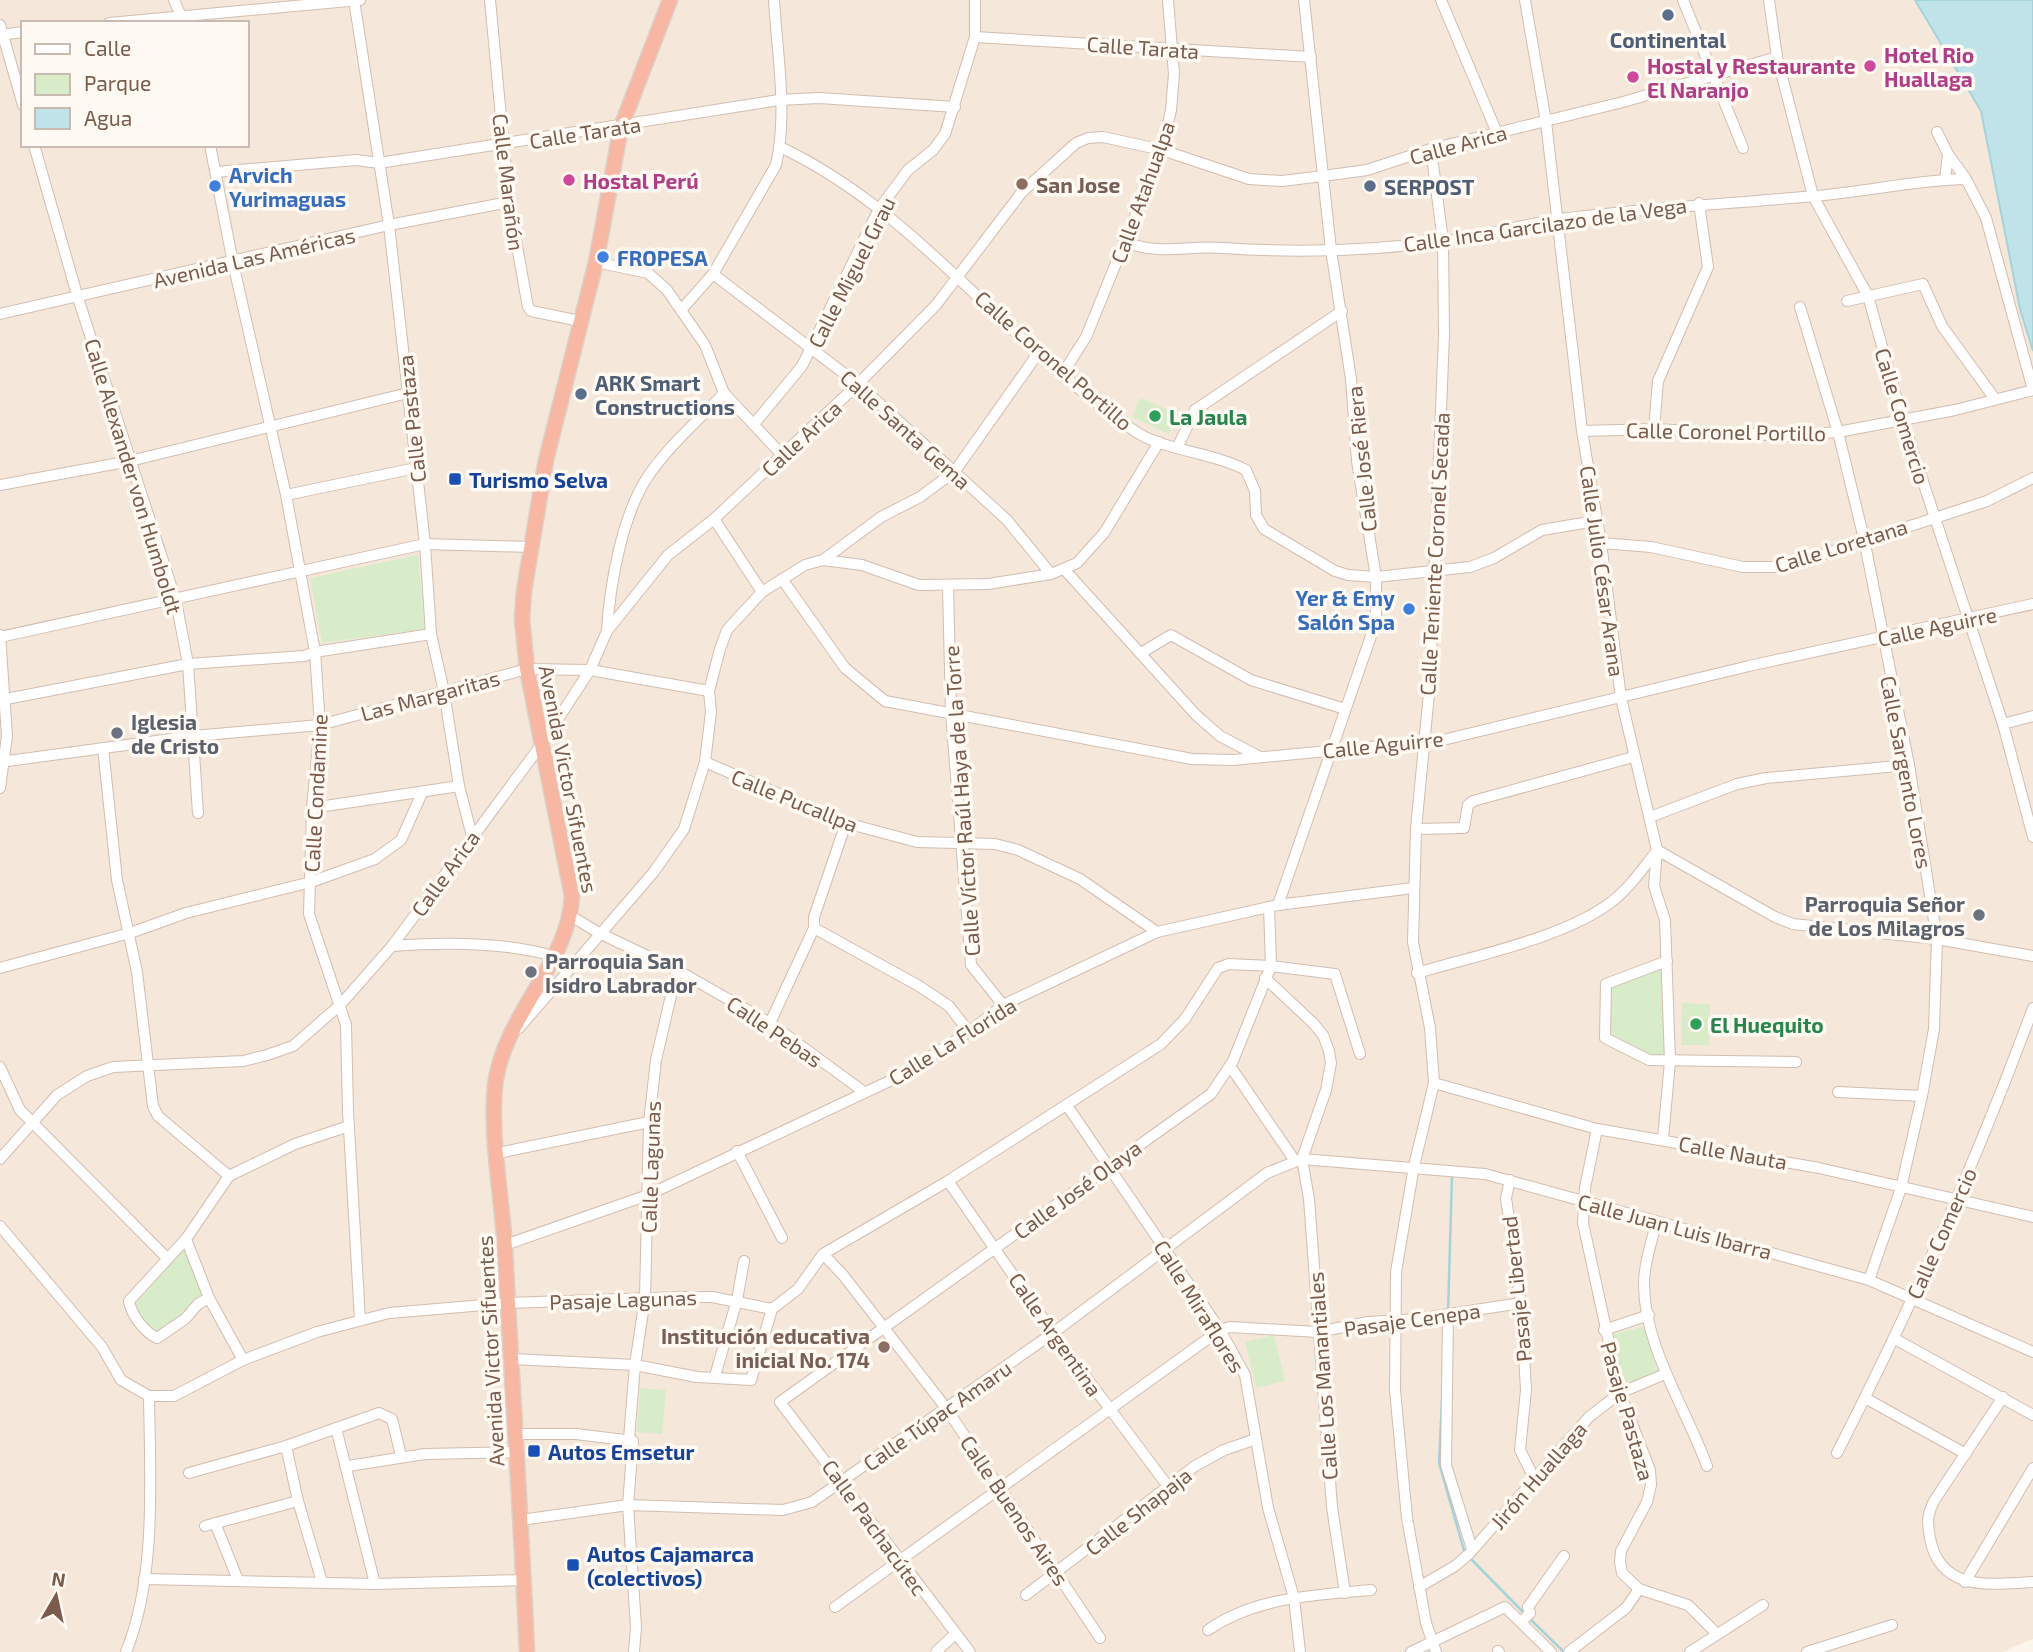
<svg xmlns="http://www.w3.org/2000/svg" width="2033" height="1652" viewBox="0 0 2033 1652" font-family="'Exo 2',sans-serif">
  <style>
    .residential { fill: #f5e8da; fill-rule: evenodd }
    .green { fill: #d8ecc9 }
    .water { fill: #bfe3e8; stroke: #a5d3da; stroke-width: 2 }
    .lines { fill: none; stroke-linecap: round; stroke-linejoin: round }
    .stream { stroke: #a5d3da; stroke-width: 2.5 }
    .minor-casing { stroke: #d1beb0; stroke-width: 12 }
    .highway-casing { stroke: #dad1cd; stroke-width: 17 }
    .minor { stroke: #fff; stroke-width: 10 }
    .highway { stroke: #f7b7a3; stroke-width: 14 }
    .service-dot { fill: #5c6f8a; stroke: #fffaf3; stroke-width: 2.5 }
    .hotel-dot { fill: #d1479c; stroke: #fffaf3; stroke-width: 2.5 }
    .education-dot { fill: #8d6e63; stroke: #fffaf3; stroke-width: 2.5 }
    .shop-dot { fill: #3f7fe0; stroke: #fffaf3; stroke-width: 2.5 }
    .leisure-dot { fill: #2e9e5b; stroke: #fffaf3; stroke-width: 2.5 }
    .transit-dot { fill: #1a4fb4; stroke: #fffaf3; stroke-width: 2.5 }
    .worship-dot { fill: #6b7280; stroke: #fffaf3; stroke-width: 2.5 }
    .labels { text-anchor: middle; dominant-baseline: central; stroke-width: 7; stroke-linejoin: round; paint-order: stroke }
    .service-label { font-size: 21px; font-weight: bold; fill: #4e5e75; stroke: #fffaf3; text-anchor: start }
    .street-label { font-size: 21px; fill: #7a5c4d; stroke: #fffaf3 }
    .hotel-label { font-size: 21px; font-weight: bold; fill: #b23c85; stroke: #fffaf3; text-anchor: start }
    .shop-label { font-size: 21px; font-weight: bold; fill: #366cbe; stroke: #fffaf3; text-anchor: start }
    .education-label { font-size: 21px; font-weight: bold; fill: #785e54; stroke: #fffaf3; text-anchor: start }
    .leisure-label { font-size: 21px; font-weight: bold; fill: #27864d; stroke: #fffaf3; text-anchor: start }
    .transit-label { font-size: 21px; font-weight: bold; fill: #164399; stroke: #fffaf3; text-anchor: start }
    .worship-label { font-size: 21px; font-weight: bold; fill: #5b616d; stroke: #fffaf3; text-anchor: start }
  </style>
  <rect width="100%" height="100%" fill="#fdf6ec"/>
  <path class="residential" d="M0,0h1958l75,228v1411l-31,13h-2002zM23,23h224v122h-224z"/>
  <g class="green">
    <path d="M1140,398l38,16 -9,20 -37,-17z"/>
    <path d="M418,555l7,74 -103,14 -12,-65z"/>
    <path d="M1664,965l3,95 -17,-2 -42,-22v-51z"/>
    <path d="M1682,1003l28,1 -1,41h-28z"/>
    <path d="M186,1239l23,59 -52,40 -27,-31z"/>
    <path d="M1645,1326l13,48 -33,9 -14,-48z"/>
    <path d="M1274,1335l11,46 -29,7 -11,-46z"/>
    <path d="M640,1388l26,2 -4,44 -25,-2z"/>
  </g>
  <path class="water" d="M1915,0h118v351l-13,-42 -39,-198z"/>
  <g class="lines">
    <g class="stream">
      <path d="M1448,1313l4,-137"/>
      <path d="M1442,1400l-3,63 26,91"/>
      <path d="M1470,1558l54,55"/>
      <path d="M1529,1618l35,34"/>
    </g>
    <g class="minor-casing">
      <g id="minor">
        <path d="M174,0l10,23"/>
        <path d="M354,0l35,225 36,319 6,90 13,58 15,94 13,50"/>
        <path d="M490,0l19,202 19,105 3,4 49,10"/>
        <path d="M1441,0l56,133"/>
        <path d="M1525,0l21,122 36,309 19,112 20,155 36,152 -3,36 11,34 5,141 -7,78"/>
        <path d="M1683,0l60,148"/>
        <path d="M1769,0l8,57 36,139 55,100 35,125 100,303 30,113"/>
        <path d="M109,23l251,-23"/>
        <path d="M0,25l23,80"/>
        <path d="M0,35l23,-3"/>
        <path d="M975,37l336,20"/>
        <path d="M34,145l44,153 98,303 12,63 10,149"/>
        <path d="M210,145l23,118 53,232 29,157 5,73 -8,83 -3,106 37,111 2,86 12,209"/>
        <path d="M780,147c132,62 218,185 334,269 10,7 20,16 31,21 28,14 71,17 101,33l9,21 1,24 8,14 71,42 13,4 28,2 94,-10 24,-9 48,-28 53,-9"/>
        <path d="M1431,149l12,92 1,94 -14,348 -14,146 -3,113 17,86 4,55 -20,83 -18,106 -1,118 12,128 19,105 10,29"/>
        <path d="M216,172l140,-12 23,3 400,-63 40,-2 136,9"/>
        <path d="M1945,180l3,-26"/>
        <path d="M1124,242c40,14 60,3 99,6 73,5 149,3 222,-7 39,-5 77,-16 115,-22 84,-11 169,-15 254,-23 51,-4 101,-16 152,-17"/>
        <path d="M596,262l52,11 19,17 38,55 19,48 59,63"/>
        <path d="M713,274l145,110 149,136 44,54"/>
        <path d="M1847,301l76,-17 19,42 53,73"/>
        <path d="M1800,307l38,125 26,107 45,226 28,174 -3,90 -12,67 -21,92 -32,92"/>
        <path d="M682,309l31,-35 63,-109c12,-52 1,-112 -2,-165"/>
        <path d="M0,314l389,-89 120,-23"/>
        <path d="M1063,373l23,-36 76,-187 9,-40 3,-36 -6,-74"/>
        <path d="M754,424l48,-58 77,-157 29,-39 25,-20 12,-16 30,-97v-37"/>
        <path d="M1654,429l4,-48 50,-114 -9,-64"/>
        <path d="M1582,431l72,-2 134,7 50,-4 117,-22 78,-20 -47,-172 -20,-39 -18,-25 -11,-22"/>
        <path d="M1178,446l17,-36 147,-99"/>
        <path d="M0,485l130,-24 278,-68"/>
        <path d="M286,495l130,-27"/>
        <path d="M714,519l48,73"/>
        <path d="M1601,543l50,4 92,20h41l203,-66 46,-23"/>
        <path d="M823,560l58,-43 39,-20 35,-26 84,-119"/>
        <path d="M1064,569l132,146 24,21 38,20"/>
        <path d="M782,579l63,89 40,33 307,58 41,1 210,-20 306,-74 284,-62"/>
        <path d="M948,586l3,127 20,252 32,40"/>
        <path d="M607,630c3,-46 15,-114 40,-152 20,-31 52,-58 77,-85"/>
        <path d="M0,635l7,101 -7,52"/>
        <path d="M0,637l425,-93 105,3"/>
        <path d="M1141,653l30,-18 80,45 94,29"/>
        <path d="M6,699l182,-35 116,-8 11,-4 116,-18"/>
        <path d="M2003,724l30,-8"/>
        <path d="M103,748l14,132 20,92 16,134 5,10 71,60"/>
        <path d="M0,762l193,-26 127,-11 207,-56 63,1 119,21"/>
        <path d="M705,762l141,61 71,19 78,2 23,6 62,29 77,53"/>
        <path d="M312,808l147,-22"/>
        <path d="M1650,817l87,-33 29,-6 143,-13"/>
        <path d="M1416,829l48,-1 4,-23 5,-4 160,-44"/>
        <path d="M1657,850l118,67 18,7 144,15 96,17"/>
        <path d="M1278,905l94,-272 4,-19v-37l-19,-116 -6,-82 -20,-129 -27,-250"/>
        <path d="M571,916l28,17 78,37 93,53 94,69"/>
        <path d="M814,928l105,58 30,20 20,26"/>
        <path d="M392,946c51,-4 112,-4 161,10"/>
        <path d="M1667,961l-61,23 -1,54 44,22 147,2"/>
        <path d="M0,968l130,-35 56,-20 125,-31 64,-23 26,-19 21,-47"/>
        <path d="M1417,973c57,-17 146,-35 193,-70 19,-14 32,-34 47,-52"/>
        <path d="M1265,978l48,45 10,12 6,16 2,12 -5,27 -24,69 7,40 23,308 13,86"/>
        <path d="M770,1023l44,-95v-11l32,-94"/>
        <path d="M519,1028l134,-155 31,-44 21,-67 6,-50 -2,-21 11,-42 7,-19 35,-38 43,-27 18,-5 39,5 57,20 69,-1 63,-10 26,-11 27,-30 55,-91"/>
        <path d="M1230,1066l65,95"/>
        <path d="M0,1067l20,43 147,148"/>
        <path d="M1434,1083l163,46 222,39 214,49"/>
        <path d="M1838,1092l84,4"/>
        <path d="M1068,1107l152,223 25,45 23,133 26,90 6,54"/>
        <path d="M1597,1129l-12,59 -2,35 37,170 30,77 1,15 -4,17 -26,49 -1,11 2,11 17,16 49,16 29,29"/>
        <path d="M737,1151l45,87"/>
        <path d="M498,1153l151,-31"/>
        <path d="M0,1159l57,-64 30,-19 26,-9 130,-6 24,-6 26,-9 48,-42 51,-58 149,-201 49,-75 17,-39 61,-76 46,-36 144,-135 78,-79 86,-113 54,-49 12,-5 15,-1 59,13 87,29 33,2 41,-5 44,-6 64,-21 192,-47 154,-45"/>
        <path d="M1510,1180l-4,18 15,105 5,87 -6,60 14,28"/>
        <path d="M948,1181l105,152 114,152"/>
        <path d="M1656,1223c-4,19 -12,40 -12,59 -1,63 42,126 63,184"/>
        <path d="M0,1226l102,121 19,33 28,16h25l69,-36 74,-28 72,-19 119,-10 173,-6h31l60,12"/>
        <path d="M186,1239l23,59 34,62"/>
        <path d="M505,1245l143,-50 250,-118 71,-45 34,-27 154,-73 121,-27 135,-17"/>
        <path d="M823,1254l20,21 103,133 154,230"/>
        <path d="M209,1298l-11,6 -13,15 -28,19c-13,-6 -26,-24 -28,-37l57,-62 43,-63 66,-32 54,-18"/>
        <path d="M772,1309l26,-20 25,-35 125,-73 213,-137 24,-25 33,-51 11,-4 42,2 64,8 25,80"/>
        <path d="M1448,1315l-2,150 26,84"/>
        <path d="M1604,1330l45,-15"/>
        <path d="M1895,1339l138,76"/>
        <path d="M512,1359l123,6 62,12 54,3 21,-71"/>
        <path d="M715,1376l22,-76 7,-39"/>
        <path d="M2003,1397l-69,104c-7,14 -7,22 -4,37 10,55 62,46 103,44"/>
        <path d="M1865,1398l101,56"/>
        <path d="M336,1428l39,156"/>
        <path d="M514,1434h62l57,7 -5,64 8,122 -2,25"/>
        <path d="M629,1439l6,-74 10,-67 4,-176 7,-62 21,-90"/>
        <path d="M286,1446l12,55 24,81"/>
        <path d="M1837,1453c74,-145 140,-293 196,-445"/>
        <path d="M348,1466l77,-12 91,-2"/>
        <path d="M189,1473l97,-27 93,-33 13,6 9,37"/>
        <path d="M521,1520l107,-15 155,5 29,-8 241,-169 214,-160 35,-14 183,15 384,106 164,72"/>
        <path d="M215,1523l23,57"/>
        <path d="M205,1526l93,-25"/>
        <path d="M144,1579l231,5 149,-4"/>
        <path d="M1965,1582l68,-114"/>
        <path d="M1419,1587l36,-21 14,-12 120,-137 31,-24 45,-19"/>
        <path d="M1026,1595l169,-129 29,-16 32,-11"/>
        <path d="M835,1607l385,-277 10,-3 88,5 50,-10 49,-3 104,-16"/>
        <path d="M1521,1622l9,-9 -2,-6 36,-51"/>
        <path d="M1208,1630c47,-33 107,-35 163,-40"/>
        <path d="M1498,1651l1,1"/>
        <path d="M126,1652c31,-76 24,-175 23,-256"/>
        <path d="M936,1652l19,-18"/>
        <path d="M970,1652l-190,-250 431,-308 22,-33 38,-95 -2,-59"/>
        <path d="M1411,1652l94,-45 46,45"/>
        <path d="M1569,1652l57,-44 13,-19"/>
        <path d="M1690,1652l73,-47"/>
        <path d="M1807,1652l85,-27"/>
      </g>
    </g>
    <g class="highway-casing">
      <path id="highway" d="M527,1652c-6,-134 -15,-268 -22,-403 -3,-53 -15,-110 -10,-163 8,-71 74,-122 77,-190l-45,-227 -5,-50 2,-28 22,-131 50,-198 25,-135 49,-127"/>
    </g>
    <use href="#minor" class="minor"/>
    <use href="#highway" class="highway"/>
  </g>
  <g class="service-dot">
    <circle cx="1668" cy="15" r="7"/>
    <circle cx="1370" cy="186" r="7"/>
    <circle cx="581" cy="394" r="7"/>
  </g>
  <g class="hotel-dot">
    <circle cx="1870" cy="66" r="7"/>
    <circle cx="1633" cy="77" r="7"/>
    <circle cx="569" cy="180" r="7"/>
  </g>
  <g class="education-dot">
    <circle cx="1022" cy="184" r="7"/>
    <circle cx="884" cy="1347" r="7"/>
  </g>
  <g class="shop-dot">
    <circle cx="215" cy="186" r="7"/>
    <circle cx="603" cy="257" r="7"/>
    <circle cx="1409" cy="609" r="7"/>
  </g>
  <g class="leisure-dot">
    <circle cx="1155" cy="416" r="7"/>
    <circle cx="1696" cy="1024" r="7"/>
  </g>
  <g class="transit-dot">
    <rect x="448" y="472" width="14" height="14" rx="3.5"/>
    <rect x="527" y="1444" width="14" height="14" rx="3.5"/>
    <rect x="566" y="1558" width="14" height="14" rx="3.5"/>
  </g>
  <g class="worship-dot">
    <circle cx="117" cy="733" r="7"/>
    <circle cx="1979" cy="915" r="7"/>
    <circle cx="531" cy="972" r="7"/>
  </g>
  <g class="labels">
    <g class="service-label">
      <text x="1668" y="39" text-anchor="middle">Continental</text>
      <text x="1384" y="186">SERPOST</text>
      <text x="595" y="382">ARK Smart<tspan x="595" dy="24">Constructions</tspan></text>
    </g>
    <g class="street-label">
      <text transform="translate(1143 47) rotate(4)">Calle Tarata</text>
      <text transform="translate(585 132) rotate(-9)">Calle Tarata</text>
      <text transform="translate(1458 144) rotate(-15)">Calle Arica</text>
      <text transform="translate(509 182) rotate(83)">Calle Marañón</text>
      <text transform="translate(1142 192) rotate(-70)">Calle Atahualpa</text>
      <text transform="translate(1545 224) rotate(-8)">Calle Inca Garcilazo de la Vega</text>
      <text transform="translate(254 257) rotate(-13)">Avenida Las Américas</text>
      <text transform="translate(851 272) rotate(-63)">Calle Miguel Grau</text>
      <text transform="translate(1054 360) rotate(41)">Calle Coronel Portillo</text>
      <text transform="translate(1903 416) rotate(73)">Calle Comercio</text>
      <text transform="translate(411 419) rotate(-96)">Calle Pastaza</text>
      <text transform="translate(906 429) rotate(42)">Calle Santa Gema</text>
      <text transform="translate(1726 431) rotate(1)">Calle Coronel Portillo</text>
      <text transform="translate(801 438) rotate(-43)">Calle Arica</text>
      <text transform="translate(1361 459) rotate(-96)">Calle José Riera</text>
      <text transform="translate(134 476) rotate(73)">Calle Alexander von Humboldt</text>
      <text transform="translate(1841 545) rotate(-17)">Calle Loretana</text>
      <text transform="translate(1434 554) rotate(-87)">Calle Teniente Coronel Secada</text>
      <text transform="translate(1603 571) rotate(82)">Calle Julio César Arana</text>
      <text transform="translate(1937 626) rotate(-12)">Calle Aguirre</text>
      <text transform="translate(430 695) rotate(-15)">Las Margaritas</text>
      <text transform="translate(1383 744) rotate(-6)">Calle Aguirre</text>
      <text transform="translate(1907 772) rotate(79)">Calle Sargento Lores</text>
      <text transform="translate(569 779) rotate(79)">Avenida Victor Sifuentes</text>
      <text transform="translate(315 793) rotate(-87)">Calle Condamine</text>
      <text transform="translate(795 800) rotate(22)">Calle Pucallpa</text>
      <text transform="translate(961 801) rotate(-94)">Calle Víctor Raúl Haya de la Torre</text>
      <text transform="translate(445 873) rotate(-54)">Calle Arica</text>
      <text transform="translate(775 1031) rotate(34)">Calle Pebas</text>
      <text transform="translate(952 1041) rotate(-32)">Calle La Florida</text>
      <text transform="translate(1733 1152) rotate(10)">Calle Nauta</text>
      <text transform="translate(650 1167) rotate(-88)">Calle Lagunas</text>
      <text transform="translate(1077 1189) rotate(-36)">Calle José Olaya</text>
      <text transform="translate(1675 1226) rotate(15)">Calle Juan Luis Ibarra</text>
      <text transform="translate(1941 1233) rotate(-66)">Calle Comercio</text>
      <text transform="translate(1516 1289) rotate(-96)">Pasaje Libertad</text>
      <text transform="translate(623 1299) rotate(-2)">Pasaje Lagunas</text>
      <text transform="translate(1200 1306) rotate(58)">Calle Miraflores</text>
      <text transform="translate(1412 1319) rotate(-8)">Pasaje Cenepa</text>
      <text transform="translate(1056 1334) rotate(55)">Calle Argentina</text>
      <text transform="translate(490 1351) rotate(-93)">Avenida Victor Sifuentes</text>
      <text transform="translate(1322 1376) rotate(-94)">Calle Los Manantiales</text>
      <text transform="translate(1628 1411) rotate(74)">Pasaje Pastaza</text>
      <text transform="translate(937 1415) rotate(-35)">Calle Túpac Amaru</text>
      <text transform="translate(1538 1475) rotate(-49)">Jirón Huallaga</text>
      <text transform="translate(1015 1510) rotate(56)">Calle Buenos Aires</text>
      <text transform="translate(1138 1511) rotate(-38)">Calle Shapaja</text>
      <text transform="translate(875 1527) rotate(54)">Calle Pachacútec</text>
    </g>
    <g class="hotel-label">
      <text x="1884" y="54">Hotel Rio<tspan x="1884" dy="24">Huallaga</tspan></text>
      <text x="1647" y="65">Hostal y Restaurante<tspan x="1647" dy="24">El Naranjo</tspan></text>
      <text x="583" y="180">Hostal Perú</text>
    </g>
    <g class="shop-label">
      <text x="229" y="174">Arvich<tspan x="229" dy="24">Yurimaguas</tspan></text>
      <text x="617" y="257">FROPESA</text>
      <text x="1395" y="597" text-anchor="end">Yer &amp; Emy<tspan x="1395" dy="24">Salón Spa</tspan></text>
    </g>
    <g class="education-label">
      <text x="1036" y="184">San Jose</text>
      <text x="870" y="1335" text-anchor="end">Institución educativa<tspan x="870" dy="24">inicial No. 174</tspan></text>
    </g>
    <g class="leisure-label">
      <text x="1169" y="416">La Jaula</text>
      <text x="1710" y="1024">El Huequito</text>
    </g>
    <g class="transit-label">
      <text x="469" y="479">Turismo Selva</text>
      <text x="548" y="1451">Autos Emsetur</text>
      <text x="587" y="1553">Autos Cajamarca<tspan x="587" dy="24">(colectivos)</tspan></text>
    </g>
    <g class="worship-label">
      <text x="131" y="721">Iglesia<tspan x="131" dy="24">de Cristo</tspan></text>
      <text x="1965" y="903" text-anchor="end">Parroquia Señor<tspan x="1965" dy="24">de Los Milagros</tspan></text>
      <text x="545" y="960">Parroquia San<tspan x="545" dy="24">Isidro Labrador</tspan></text>
    </g>
  </g>
  <rect x="21" y="21" width="228" height="126" fill="#fffaf3" stroke="#cabbb1" stroke-width="2"/>
  <rect x="35" y="44" width="35" height="10" fill="#ffffff" stroke="#cabbb1" stroke-width="2"/>
  <text x="84" y="56" font-size="21" fill="#7a5c4d">Calle</text>
  <rect x="35" y="74" width="35" height="21" fill="#d8ecc9" stroke="#cabbb1" stroke-width="2"/>
  <text x="84" y="91" font-size="21" fill="#7a5c4d">Parque</text>
  <rect x="35" y="108" width="35" height="21" fill="#bfe3e8" stroke="#cabbb1" stroke-width="2"/>
  <text x="84" y="126" font-size="21" fill="#7a5c4d">Agua</text>
  <g transform="translate(56 1596) rotate(9)" stroke="#fffaf3" stroke-width="5" paint-order="stroke">
  <path d="M0-5L12 26L0 18L-12 26Z" fill="#7a5c4d"/>
  <text y="-10" font-size="19" font-weight="bold" text-anchor="middle" fill="#7a5c4d">N</text>
  </g>
</svg>
